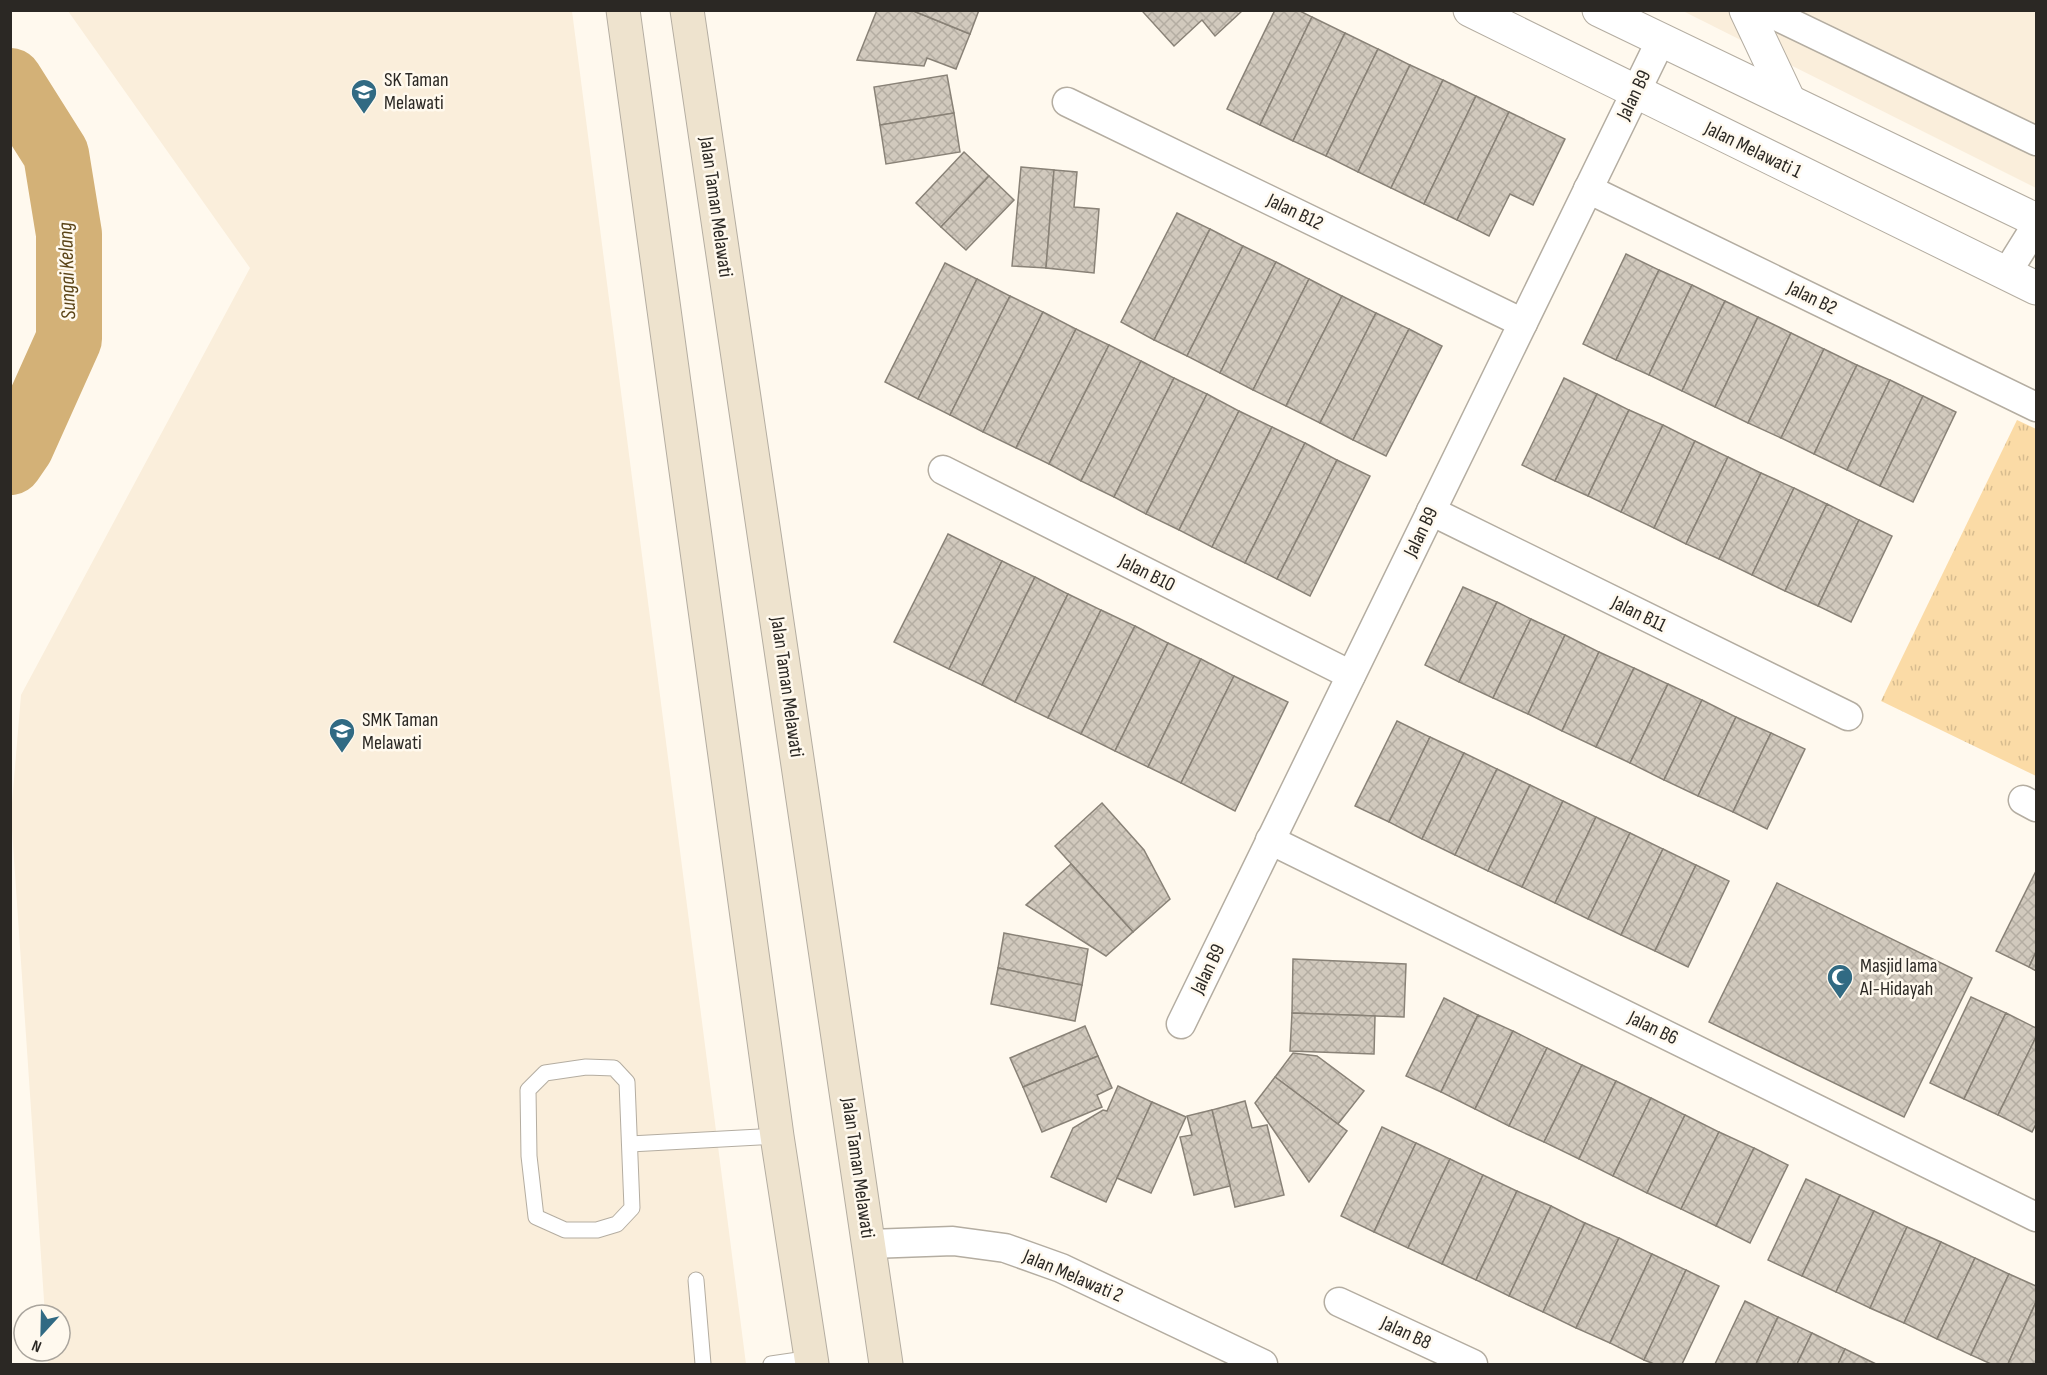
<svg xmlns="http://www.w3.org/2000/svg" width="2047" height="1375" viewBox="0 0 2047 1375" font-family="'Sofia Sans Condensed',sans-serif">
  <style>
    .built { fill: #faeedb }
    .grass { fill: url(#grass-tufts) }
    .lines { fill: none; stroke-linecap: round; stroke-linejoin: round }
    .river { stroke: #d3b177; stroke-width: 66 }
    .building { fill: url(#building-cross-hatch); stroke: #898277; stroke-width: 1.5 }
    .service-casing { stroke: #b4ada1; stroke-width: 17 }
    .minor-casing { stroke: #b4ada1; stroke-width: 31 }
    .tertiary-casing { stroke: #b4ada1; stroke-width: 35 }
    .secondary-casing { stroke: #b4ada1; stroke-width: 35 }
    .service { stroke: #fff; stroke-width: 15 }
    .minor { stroke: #fff; stroke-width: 28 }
    .tertiary { stroke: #fff; stroke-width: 33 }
    .secondary { stroke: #eee3ce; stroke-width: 33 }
    .labels { text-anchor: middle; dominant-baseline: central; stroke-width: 5; stroke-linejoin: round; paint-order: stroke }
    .poi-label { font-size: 20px; fill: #2b2824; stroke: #fff9ee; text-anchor: start }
    .street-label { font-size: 20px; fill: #2b2824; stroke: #fff9ee }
    .water-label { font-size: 21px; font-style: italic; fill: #5b4417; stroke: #fff9ee }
  </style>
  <defs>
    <pattern id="grass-tufts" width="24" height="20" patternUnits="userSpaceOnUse" patternTransform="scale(1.5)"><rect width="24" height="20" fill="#fbdba6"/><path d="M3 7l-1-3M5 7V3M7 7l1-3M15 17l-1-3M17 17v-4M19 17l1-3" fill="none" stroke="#d7bc8f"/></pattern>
    <pattern id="building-cross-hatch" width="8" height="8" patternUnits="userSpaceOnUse" patternTransform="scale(1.5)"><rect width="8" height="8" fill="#d1c9bd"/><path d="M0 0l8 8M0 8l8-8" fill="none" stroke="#b4ada2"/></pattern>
  </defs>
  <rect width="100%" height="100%" fill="#fff9ee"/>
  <g class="built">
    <path d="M68,11h504l174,1353h-698l-1,-13h13v-36h-15l-34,-500 10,-120 229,-427z"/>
    <path d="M1683,11h353v177z"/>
  </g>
  <path class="grass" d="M2017,420l19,9v347l-155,-75z"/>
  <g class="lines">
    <path class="river" d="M10,81l46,73 13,80v105l-48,107 -11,16"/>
  </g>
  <g class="building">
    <path d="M877,10h34l59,24 -14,35 -29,-11 -3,8 -67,-6z"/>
    <path d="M911,10h68l-9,24z"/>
    <path d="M1144,10h99l-28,26 -13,-16 -28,26 -31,-34z"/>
    <path d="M1275,10h23l14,7 -52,108 -33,-16z"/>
    <path d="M1312,17l33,16 -52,108 -33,-16z"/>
    <path d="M1345,33l33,16 -52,107 -33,-15z"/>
    <path d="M1378,49l32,16 -52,107 -32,-16z"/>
    <path d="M1410,65l33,15 -52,108 -33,-16z"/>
    <path d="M947,75l7,38 -74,12 -6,-38z"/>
    <path d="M1443,80l33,16 -52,108 -33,-16z"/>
    <path d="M1476,96l33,16 -52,108 -33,-16z"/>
    <path d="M1509,112l56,27 -32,66 -23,-11 -21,42 -32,-16z"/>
    <path d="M954,113l6,39 -74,12 -6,-39z"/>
    <path d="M964,152l25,24 -48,51 -25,-24z"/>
    <path d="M1021,167l33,3 -8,98 -34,-2z"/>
    <path d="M1054,170l23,2 -3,35 25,2 -5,64 -48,-5z"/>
    <path d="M989,176l25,24 -48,50 -25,-23z"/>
    <path d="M1177,213l33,16 -56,111 -33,-18z"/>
    <path d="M1210,229l33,17 -56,110 -33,-16z"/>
    <path d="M1243,246l33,16 -56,111 -33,-17z"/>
    <path d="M1626,254l33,16 -43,90 -33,-16z"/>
    <path d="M1276,262l33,17 -56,111 -33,-17z"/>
    <path d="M945,263l32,16 -59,120 -33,-17z"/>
    <path d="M1659,270l33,15 -43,90 -33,-15z"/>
    <path d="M977,279l33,17 -60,119 -32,-16z"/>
    <path d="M1309,279l33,17 -56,110 -33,-16z"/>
    <path d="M1692,285l33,16 -43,90 -33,-16z"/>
    <path d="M1010,296l33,16 -60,120 -33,-17z"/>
    <path d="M1342,296l34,17 -56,110 -34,-17z"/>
    <path d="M1725,301l33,16 -43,90 -33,-16z"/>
    <path d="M1043,312l33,17 -60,119 -33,-16z"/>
    <path d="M1376,313l33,16 -56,111 -33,-17z"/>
    <path d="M1758,317l33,16 -43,90 -33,-16z"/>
    <path d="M1076,329l33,16 -60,119 -33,-16z"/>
    <path d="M1409,329l33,17 -56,110 -33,-16z"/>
    <path d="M1791,333l33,16 -43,89 -33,-15z"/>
    <path d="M1109,345l32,16 -60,120 -32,-17z"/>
    <path d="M1824,349l33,16 -43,89 -33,-16z"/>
    <path d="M1141,361l33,17 -60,119 -33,-16z"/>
    <path d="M1857,365l33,15 -43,90 -33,-16z"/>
    <path d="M1174,378l33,16 -61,120 -32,-17z"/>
    <path d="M1564,378l33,16 -42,87 -33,-16z"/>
    <path d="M1890,380l33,16 -43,90 -33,-16z"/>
    <path d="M1207,394l32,17 -60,119 -33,-16z"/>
    <path d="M1597,394l32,16 -41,86 -33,-15z"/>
    <path d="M1923,396l33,16 -43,90 -33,-16z"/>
    <path d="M1629,410l34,15 -42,87 -33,-16z"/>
    <path d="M1239,411l33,16 -60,120 -33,-17z"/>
    <path d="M1663,425l32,16 -41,87 -33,-16z"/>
    <path d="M1272,427l33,16 -60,120 -33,-16z"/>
    <path d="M1695,441l33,16 -42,87 -32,-16z"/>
    <path d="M1305,443l32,17 -60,119 -32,-16z"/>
    <path d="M1728,457l33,16 -42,86 -33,-15z"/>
    <path d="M1337,460l33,16 -60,120 -33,-17z"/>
    <path d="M1761,473l33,15 -42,87 -33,-16z"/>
    <path d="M1794,488l33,16 -42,87 -33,-16z"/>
    <path d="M1827,504l32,16 -41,86 -33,-15z"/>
    <path d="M1859,520l33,16 -41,86 -33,-16z"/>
    <path d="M948,534l54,27 -53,108 -55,-27z"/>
    <path d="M1002,561l33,16 -53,108 -33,-16z"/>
    <path d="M1035,577l33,17 -53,108 -33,-17z"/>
    <path d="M1463,587l34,15 -38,80 -34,-17z"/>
    <path d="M1068,594l33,16 -53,108 -33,-16z"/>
    <path d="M1497,602l34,17 -38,79 -34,-16z"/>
    <path d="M1101,610l34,16 -54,108 -33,-16z"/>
    <path d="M1531,619l34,16 -37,79 -35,-16z"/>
    <path d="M1135,626l33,17 -53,108 -34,-17z"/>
    <path d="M1565,635l34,17 -37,79 -34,-17z"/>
    <path d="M1168,643l33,16 -53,108 -33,-16z"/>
    <path d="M1599,652l35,16 -38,79 -34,-16z"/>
    <path d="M1201,659l33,17 -53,107 -33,-16z"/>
    <path d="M1634,668l34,16 -38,79 -34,-16z"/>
    <path d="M1234,676l54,26 -53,109 -54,-28z"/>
    <path d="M1668,684l34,16 -38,80 -34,-17z"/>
    <path d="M1702,700l34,17 -38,79 -34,-16z"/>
    <path d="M1736,717l35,16 -38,79 -35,-16z"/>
    <path d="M1397,721l33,16 -41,85 -34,-16z"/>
    <path d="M1771,733l34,16 -38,80 -34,-17z"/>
    <path d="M1430,737l34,16 -42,86 -33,-17z"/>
    <path d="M1464,753l33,16 -42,86 -33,-16z"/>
    <path d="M1497,769l33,16 -42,86 -33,-16z"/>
    <path d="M1530,785l33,16 -41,86 -34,-16z"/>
    <path d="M1563,801l33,16 -41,86 -33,-16z"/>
    <path d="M1102,803l42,47 26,49 -37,33 -78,-86z"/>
    <path d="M1596,817l34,16 -42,86 -33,-16z"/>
    <path d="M1630,833l33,16 -42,86 -33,-16z"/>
    <path d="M1663,849l33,16 -41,86 -34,-16z"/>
    <path d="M1071,864l62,68 -27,24 -80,-51z"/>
    <path d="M1696,865l33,16 -41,86 -33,-16z"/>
    <path d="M2036,871v81l-7,15 -33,-16z"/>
    <path d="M1777,883l195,95 -68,139 -195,-95z"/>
    <path d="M1004,933l84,16 -6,36 -84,-17z"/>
    <path d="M2036,952v19l-7,-4z"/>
    <path d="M1293,959l113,5 -2,53 -112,-4z"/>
    <path d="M998,968l84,17 -7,36 -84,-17z"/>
    <path d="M1971,997l35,16 -42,86 -34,-16z"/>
    <path d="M1444,998l34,17 -37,77 -35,-16z"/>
    <path d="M1292,1013l83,3 -1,38 -84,-3z"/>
    <path d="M2006,1013l30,15v9l-38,78 -34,-16z"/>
    <path d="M1478,1015l35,16 -38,78 -34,-17z"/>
    <path d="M1085,1026l13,30 -75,31 -13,-29z"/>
    <path d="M1513,1031l34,17 -38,78 -34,-17z"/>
    <path d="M2036,1037v87l-4,8 -34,-17z"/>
    <path d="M1547,1048l35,17 -38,77 -35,-16z"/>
    <path d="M1293,1053l24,3 47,35 -26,33 -63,-47z"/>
    <path d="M1098,1056l14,32 -15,7 5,12 -60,25 -19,-45z"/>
    <path d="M1582,1065l34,16 -37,78 -35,-17z"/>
    <path d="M1275,1077l72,54 -38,51 -54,-79z"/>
    <path d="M1616,1081l35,17 -38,78 -34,-17z"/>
    <path d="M1118,1086l34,16 -46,100 -55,-25 22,-49 30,-18 4,1z"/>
    <path d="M1651,1098l34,17 -38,78 -34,-17z"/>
    <path d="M1245,1101l7,27 15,-3 17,70 -49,12 -23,-97z"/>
    <path d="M1152,1102l34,15 -35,76 -34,-15z"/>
    <path d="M1212,1110l18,76 -36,9 -14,-58 12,-2 -5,-19z"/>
    <path d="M1685,1115l34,17 -38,77 -34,-16z"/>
    <path d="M1382,1127l34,16 -42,89 -33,-16z"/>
    <path d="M1719,1132l35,16 -38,78 -35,-17z"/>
    <path d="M1416,1143l34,16 -42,89 -34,-16z"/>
    <path d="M1754,1148l34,17 -38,78 -34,-17z"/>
    <path d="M1450,1159l33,16 -41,89 -34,-16z"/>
    <path d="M1483,1175l34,16 -41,89 -34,-16z"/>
    <path d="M1806,1179l34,16 -38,81 -34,-16z"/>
    <path d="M1517,1191l34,15 -42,90 -33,-16z"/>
    <path d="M1840,1195l34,16 -38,81 -34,-16z"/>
    <path d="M1551,1206l34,17 -42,89 -34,-16z"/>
    <path d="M1874,1211l33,16 -37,81 -34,-16z"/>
    <path d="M1585,1223l34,15 -43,90 -33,-16z"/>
    <path d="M1907,1227l34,15 -37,81 -34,-15z"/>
    <path d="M1619,1238l33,16 -42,89 -34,-15z"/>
    <path d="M1941,1242l34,16 -38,81 -33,-16z"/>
    <path d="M1652,1254l34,16 -42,90 -34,-17z"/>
    <path d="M1975,1258l34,16 -38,81 -34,-16z"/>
    <path d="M1686,1270l33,16 -37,78h-28l-10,-4z"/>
    <path d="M2009,1274l27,12v16l-28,62h-17l-20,-9z"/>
    <path d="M1745,1301l33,16 -22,47h-41z"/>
    <path d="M2036,1302v62h-28z"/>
    <path d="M1778,1317l34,16 -15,31h-41z"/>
    <path d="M1812,1333l33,16 -7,15h-41z"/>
    <path d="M1845,1349l31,15h-38z"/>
  </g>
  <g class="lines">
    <g class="service-casing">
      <g id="service">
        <path d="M586,1067l28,1 13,14 5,126 -15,16 -20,6h-32l-29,-13 -7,-61 -1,-66 17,-17z"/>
        <path d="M630,1144l147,-8"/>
        <path d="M696,1280l7,84"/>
        <path d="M771,1364l41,-6"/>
      </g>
    </g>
    <g class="minor-casing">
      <g id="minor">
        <path d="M1764,10l272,131"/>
        <path d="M1067,102l456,221"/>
        <path d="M1588,189l448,218"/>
        <path d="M2006,274l30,-48"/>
        <path d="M943,470l408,205"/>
        <path d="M1431,511l417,205"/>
        <path d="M2023,800l13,7"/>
        <path d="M1270,840l766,377"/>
        <path d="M1181,1024l480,-984"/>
        <path d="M870,1244l83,-3 52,7 56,20 202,96"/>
        <path d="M1339,1302l134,62"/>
      </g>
    </g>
    <g class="tertiary-casing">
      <g id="tertiary">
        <path d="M1470,10l566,278"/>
        <path d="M1599,10l437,210"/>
        <path d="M1746,10l43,91"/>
      </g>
    </g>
    <g class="secondary-casing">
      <g id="secondary">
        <path d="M623,10l154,1126 35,228"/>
        <path d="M687,10l199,1354"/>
      </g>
    </g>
    <use href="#service" class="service"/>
    <use href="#minor" class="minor"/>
    <use href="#tertiary" class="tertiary"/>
    <use href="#secondary" class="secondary"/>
  </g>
  <defs>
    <g id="school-pin" transform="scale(1.35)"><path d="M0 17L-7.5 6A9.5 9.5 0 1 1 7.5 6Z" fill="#316a83" stroke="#fff9ee"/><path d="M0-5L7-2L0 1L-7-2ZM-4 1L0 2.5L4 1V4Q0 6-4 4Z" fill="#fff"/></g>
    <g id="mosque-pin" transform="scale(1.35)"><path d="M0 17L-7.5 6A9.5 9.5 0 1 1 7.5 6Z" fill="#316a83" stroke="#fff9ee"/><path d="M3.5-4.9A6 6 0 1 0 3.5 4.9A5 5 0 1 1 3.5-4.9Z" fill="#fff"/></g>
  </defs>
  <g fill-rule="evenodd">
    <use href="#school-pin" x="364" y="92"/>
    <use href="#school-pin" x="342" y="731"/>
    <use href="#mosque-pin" x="1840" y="977"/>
  </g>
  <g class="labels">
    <g class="poi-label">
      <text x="384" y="80">SK Taman<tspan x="384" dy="23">Melawati</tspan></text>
      <text x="362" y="720">SMK Taman<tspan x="362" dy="23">Melawati</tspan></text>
      <text x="1860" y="966">Masjid lama<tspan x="1860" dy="23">Al-Hidayah</tspan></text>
    </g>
    <g class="street-label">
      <text transform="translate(1634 95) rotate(-64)">Jalan B9</text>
      <text transform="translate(1753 150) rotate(26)">Jalan Melawati 1</text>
      <text transform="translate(716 207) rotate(82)">Jalan Taman Melawati</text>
      <text transform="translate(1295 212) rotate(26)">Jalan B12</text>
      <text transform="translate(1812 298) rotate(26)">Jalan B2</text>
      <text transform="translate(1421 532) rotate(-64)">Jalan B9</text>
      <text transform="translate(1147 573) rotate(27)">Jalan B10</text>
      <text transform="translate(1639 614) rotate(26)">Jalan B11</text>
      <text transform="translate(787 687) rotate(82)">Jalan Taman Melawati</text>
      <text transform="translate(1208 969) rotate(-64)">Jalan B9</text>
      <text transform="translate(1653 1028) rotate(26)">Jalan B6</text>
      <text transform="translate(858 1168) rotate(82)">Jalan Taman Melawati</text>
      <text transform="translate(1073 1276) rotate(23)">Jalan Melawati 2</text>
      <text transform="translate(1406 1333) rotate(25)">Jalan B8</text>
    </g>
    <g class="water-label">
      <text transform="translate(67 271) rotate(-92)">Sungai Kelang</text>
    </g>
  </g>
  <rect width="2047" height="1375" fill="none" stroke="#2b2824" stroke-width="24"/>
  <g transform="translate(42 1333) rotate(202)"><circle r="28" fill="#fff9ee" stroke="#aaa59d" stroke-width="1.5"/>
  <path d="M0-4.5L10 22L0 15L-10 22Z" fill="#316a83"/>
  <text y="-9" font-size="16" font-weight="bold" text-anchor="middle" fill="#2b2824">N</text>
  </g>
</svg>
